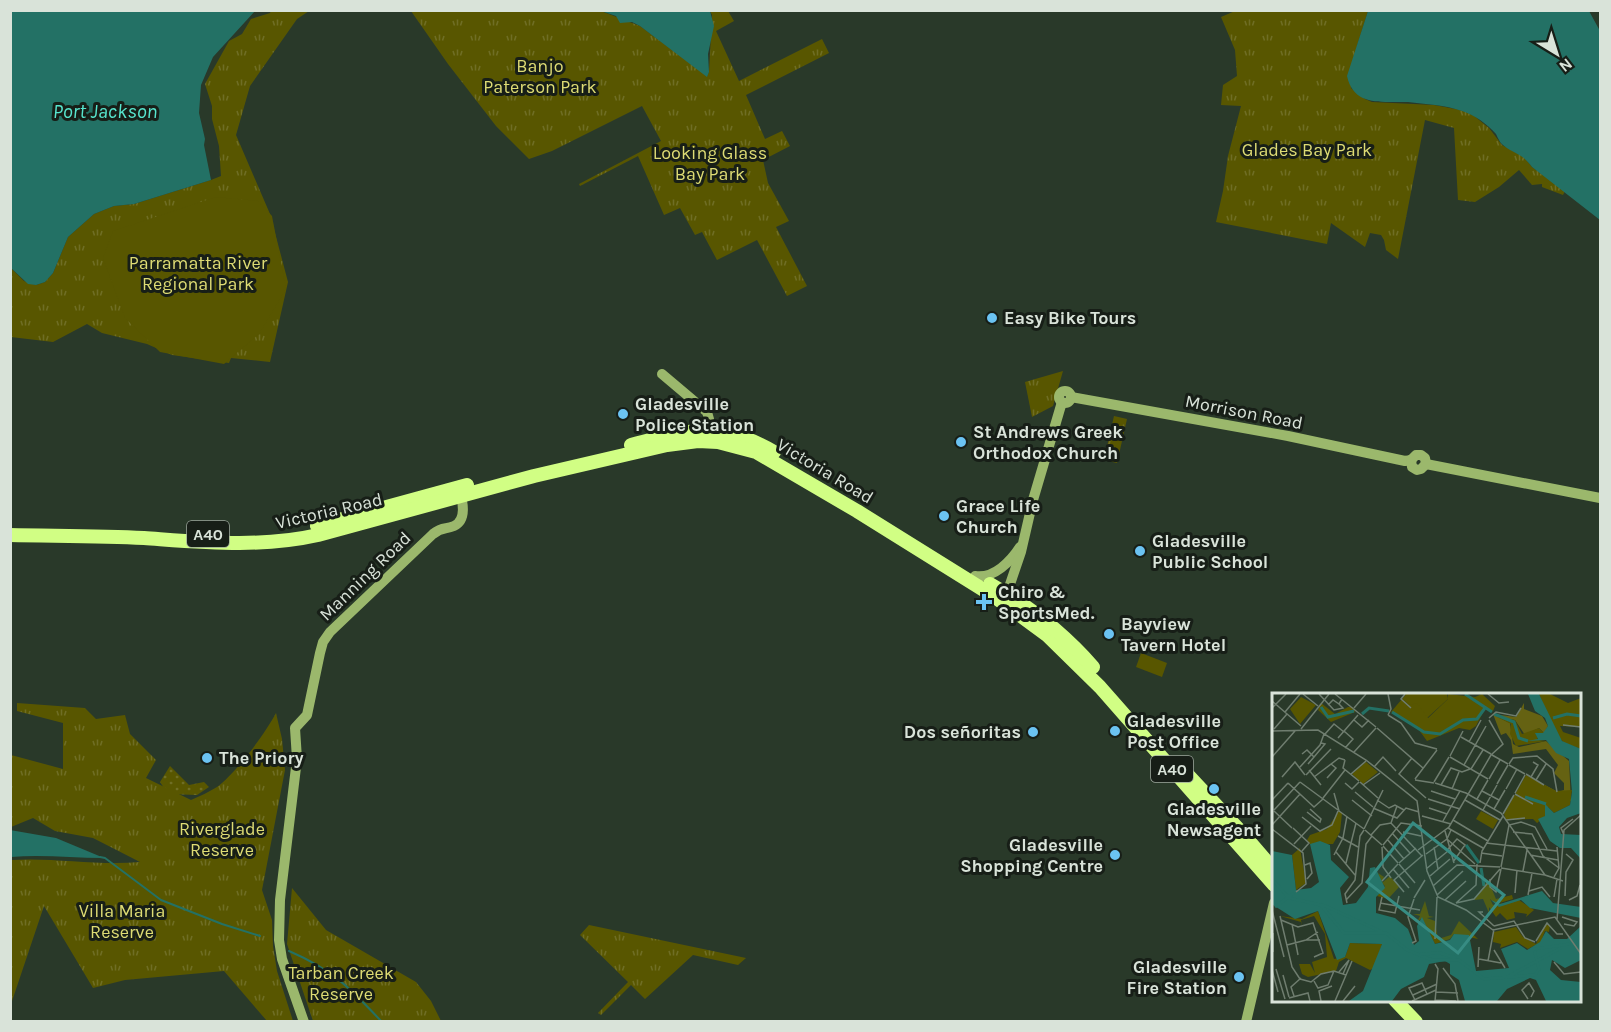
<svg xmlns="http://www.w3.org/2000/svg" width="1611" height="1032" viewBox="0 0 1611 1032" font-family="Karla,sans-serif">
  <style>
    .grass { fill: url(#grass-dots) }
    .park { fill: url(#park-tufts) }
    .pitch { fill: #585600 }
    .water { fill: #237165 }
    .lines { fill: none; stroke-linecap: round; stroke-linejoin: round }
    .stream { stroke: #237165; stroke-width: 2 }
    .secondary { stroke: #9bb86c; stroke-width: 10 }
    .highway { stroke: #d1fe84; stroke-width: 14 }
    .poi-dot { fill: #6bc3f2; stroke: #171e17; stroke-width: 2 }
    .labels { text-anchor: middle; dominant-baseline: central; stroke-width: 6; stroke-linejoin: round; paint-order: stroke }
    .shield { fill: #171e17; stroke: #9fa89f; stroke-width: 1.5 }
    .shield-label { font-size: 16px; font-weight: bold; fill: #d9e3d9 }
    .park-label { font-size: 18px; fill: #dedc74; stroke: #171e17 }
    .poi-label { font-size: 18px; font-weight: bold; fill: #d9e3d9; stroke: #171e17; text-anchor: start }
    .street-label { font-size: 18px; fill: #d9e3d9; stroke: #171e17 }
    .water-label { font-size: 20px; font-style: italic; fill: #57e5ce; stroke: #171e17 }
    .inset-river { fill: none; stroke: #237165; stroke-width: 3 }
    .inset-road { fill: none; stroke: #6f7d6f; stroke-width: 1.5 }
    .view { fill: #378c83; fill-opacity: 0.15; stroke: #378c83; stroke-width: 3 }
    .inset-edge { fill: none; stroke: #d9e3d9; stroke-width: 3 }
  </style>
  <defs>
    <pattern id="grass-dots" width="8" height="8" patternUnits="userSpaceOnUse" patternTransform="scale(1.5)"><rect width="8" height="8" fill="#585600"/><path d="M2 2h.1M6 6h.1" fill="none" stroke="#6f6e25" stroke-width="1.8" stroke-linecap="round"/></pattern>
    <pattern id="park-tufts" width="24" height="20" patternUnits="userSpaceOnUse" patternTransform="scale(1.5)"><rect width="24" height="20" fill="#585600"/><path d="M3 7l-1-3M5 7V3M7 7l1-3M15 17l-1-3M17 17v-4M19 17l1-3" fill="none" stroke="#6f6e25"/></pattern>
  </defs>
  <rect width="100%" height="100%" fill="#293929"/>
  <path class="grass" d="M170,766l19,19 15,-3 5,5 -12,8 -29,-1 -8,-12z"/>
  <g class="park">
    <path d="M271,11h38l-12,8 -47,67 -14,49 34,79 18,68 -18,80 -39,-4 -2,5 -57,-8 -25,-11 -45,-11 -15,-9 -34,18 -42,-5v-69l13,13 12,4 9,-3 8,-9 15,-36 26,-23 20,-8 20,-2 77,-24 10,-4 -2,-30 -7,-27v-13l-7,-22 24,-43 13,-7 9,-15 19,-6z"/>
    <path d="M411,11h190l39,15 67,50 2,-4 3,-57 -2,-4h18l6,10 -18,10 23,50 83,-42 7,14 -83,42 19,44 17,-8 8,15 -27,14 5,23 21,38 -13,6 31,59 -20,10 -30,-56 -40,20 -15,-28 -7,3 -15,-27 -16,7 -26,-59 -58,30 -1,-2 82,-43 -19,-35 -90,45 -23,8 -33,-33 -48,-62z"/>
    <path d="M1235,11h133l-11,35 -6,42 14,11 7,3 62,3 27,5 12,5 16,13 13,17 22,12 8,10 33,24 -2,4 -21,-8v-3l-10,1 -13,-15 -20,17 -24,15 -17,-2 -4,-72 -29,-8 -27,139 -12,-9 -2,-10 -3,-5 -11,-2 -5,14 -34,-24 -4,21 -111,-22 7,-31 5,-35 13,-50 -20,-1 2,-20 14,-9 -2,-26 -14,-33z"/>
    <path d="M1063,371l-10,35 -21,11 -7,-35z"/>
    <path d="M1114,416l13,3 -10,44 -13,-3z"/>
    <path d="M17,703l68,5 11,11 29,-4 5,19 26,26 -10,18 45,22c9,-4 18,-8 26,-13 18,-13 48,-53 59,-74l6,26 3,31 -23,120 10,30 1,26 4,25 16,50h-26l-43,-50 -99,9 -32,8 -49,-82 -33,98v-144c42,-3 86,6 129,2l-47,-24 -38,-7 -22,-13 -22,9v-72l52,14v-46l-46,-12z"/>
    <path d="M292,888l34,42 90,52 15,19 10,20h-128l-26,-77z"/>
    <path d="M589,925l157,33 -8,7 -45,-10 -48,44 -14,-14 -30,30 -3,-2 30,-31 -48,-47z"/>
  </g>
  <g class="pitch">
    <path d="M216,197l42,4 14,15 14,73 -27,45 -35,30 -64,-12 -35,-34 -22,-60 10,-27z"/>
    <path d="M1141,653l26,10 -5,14 -26,-10z"/>
  </g>
  <g class="water">
    <path d="M11,10l244,1 -42,46 -12,28 -2,28 6,26 -1,6 7,35 -77,24 -20,2 -20,8 -26,23 -15,36 -8,9 -9,3 -8,-1 -17,-16z"/>
    <path d="M601,11h109l4,15 -6,28 1,18 -2,5 -67,-51 -8,-4 -12,1 -4,-7z"/>
    <path d="M1368,11h221l11,20v189l-68,-53c-11,-15 -17,-12 -29,-22 -3,-2 -5,-7 -7,-11 -9,-10 -21,-19 -34,-23 -17,-6 -37,-7 -54,-9 -24,-1 -54,6 -61,-26z"/>
    <path d="M10,830l46,8 48,20c-32,0 -63,-4 -93,-1z"/>
  </g>
  <g class="lines">
    <g class="stream">
      <path d="M100,857l5,1 56,42 61,24 38,12"/>
      <path d="M289,951c44,19 61,37 93,71"/>
    </g>
    <g class="secondary">
      <path d="M662,374l45,38 2,7 -1,17"/>
      <circle cx="1065" cy="397" r="6"/>
      <path d="M1071,397l217,39 117,25 6,-1"/>
      <path d="M1411,460l5,-5h5l4,3 1,6"/>
      <path d="M1411,460l1,7 5,3 4,-1 5,-5"/>
      <path d="M1426,464l174,34"/>
      <path d="M975,576c19,3 36,-15 45,-29"/>
      <path d="M1001,597l6,-4 14,-41 12,-52 29,-98"/>
      <path d="M304,1022l-22,-63 -3,-19 1,-40 17,-141 -2,-31 12,-13 13,-62 3,-11 7,-10 103,-98c10,-8 12,-4 21,-8 13,-6 9,-25 5,-35"/>
      <path d="M1246,1022l28,-119"/>
    </g>
    <g class="highway">
      <path d="M631,445c57,-15 88,-25 143,7"/>
      <path d="M317,526l150,-41"/>
      <path d="M10,535c45,1 90,1 134,3 58,4 117,10 174,-3l216,-59 133,-31 31,-4 20,1 38,10 101,59 138,86 52,38 53,52 174,198"/>
      <path d="M990,584c39,22 74,50 103,83"/>
      <path d="M1187,774l56,60 31,36"/>
      <path d="M1395,1000l21,22"/>
    </g>
  </g>
  <g class="poi-dot">
    <circle cx="992" cy="318" r="6"/>
    <circle cx="623" cy="414" r="6"/>
    <circle cx="961" cy="442" r="6"/>
    <circle cx="944" cy="516" r="6"/>
    <circle cx="1140" cy="551" r="6"/>
    <path d="M981 593h6v6h6v6h-6v6h-6v-6h-6v-6h6z"/>
    <circle cx="1109" cy="634" r="6"/>
    <circle cx="1115" cy="731" r="6"/>
    <circle cx="1033" cy="732" r="6"/>
    <circle cx="207" cy="758" r="6"/>
    <circle cx="1214" cy="789" r="6"/>
    <circle cx="1115" cy="855" r="6"/>
    <circle cx="1239" cy="977" r="6"/>
  </g>
  <g class="labels">
    <g class="shield">
      <rect x="187" y="521" width="42" height="26" rx="4.5"/>
      <rect x="1151" y="756" width="42" height="26" rx="4.5"/>
    </g>
    <g class="shield-label">
      <text x="208" y="534">A40</text>
      <text x="1172" y="769">A40</text>
    </g>
    <g class="park-label">
      <text x="540" y="66">Banjo<tspan x="540" dy="21">Paterson Park</tspan></text>
      <text x="1307" y="150">Glades Bay Park</text>
      <text x="710" y="153">Looking Glass<tspan x="710" dy="21">Bay Park</tspan></text>
      <text x="198" y="263">Parramatta River<tspan x="198" dy="21">Regional Park</tspan></text>
      <text x="222" y="829">Riverglade<tspan x="222" dy="21">Reserve</tspan></text>
      <text x="122" y="911">Villa Maria<tspan x="122" dy="21">Reserve</tspan></text>
      <text x="341" y="973">Tarban Creek<tspan x="341" dy="21">Reserve</tspan></text>
    </g>
    <g class="poi-label">
      <text x="1004" y="318">Easy Bike Tours</text>
      <text x="635" y="404">Gladesville<tspan x="635" dy="21">Police Station</tspan></text>
      <text x="973" y="432">St Andrews Greek<tspan x="973" dy="21">Orthodox Church</tspan></text>
      <text x="956" y="506">Grace Life<tspan x="956" dy="21">Church</tspan></text>
      <text x="1152" y="541">Gladesville<tspan x="1152" dy="21">Public School</tspan></text>
      <text x="998" y="592">Chiro &amp;<tspan x="998" dy="21">SportsMed.</tspan></text>
      <text x="1121" y="624">Bayview<tspan x="1121" dy="21">Tavern Hotel</tspan></text>
      <text x="1127" y="721">Gladesville<tspan x="1127" dy="21">Post Office</tspan></text>
      <text x="1021" y="732" text-anchor="end">Dos señoritas</text>
      <text x="219" y="758">The Priory</text>
      <text x="1214" y="809" text-anchor="middle">Gladesville<tspan x="1214" dy="21">Newsagent</tspan></text>
      <text x="1103" y="845" text-anchor="end">Gladesville<tspan x="1103" dy="21">Shopping Centre</tspan></text>
      <text x="1227" y="967" text-anchor="end">Gladesville<tspan x="1227" dy="21">Fire Station</tspan></text>
    </g>
    <g class="street-label">
      <text transform="translate(1244 412) rotate(11)">Morrison Road</text>
      <text transform="translate(825 471) rotate(31)">Victoria Road</text>
      <text transform="translate(329 511) rotate(-13)">Victoria Road</text>
      <text transform="translate(365 576) rotate(-44)">Manning Road</text>
    </g>
    <g class="water-label">
      <text x="105" y="111">Port Jackson</text>
    </g>
  </g>
  <g transform="translate(1272 693)">
    <rect width="309" height="309" fill="#293929"/>
    <path d="M252,10v6l18,7 6,10 -4,7 -5,-5 -14,7 -10,-15 -17,-3 12,6 3,21 6,3 27,-6 23,20 2,40 -22,4 -12,18 8,-38 13,7 6,-2v-7l-10,-10 4,-8 -12,-16 -33,5 -2,-14 -5,-7 -5,2 -8,-21 23,3z" fill="#656212"/>
    <path d="M225,24l18,3 7,14 17,-6 5,5h-8l2,7 8,1 -30,5 -6,-12 1,-10z" fill="#585600"/>
    <path d="M134,1h41l1,5 -21,19 -25,-19z" fill="#585600"/>
    <path d="M176,1l27,3 7,-3 13,12 -2,5 -7,-4 -10,19 -6,4 -11,-2 -32,13 -8,-11 -28,-18 11,-13 8,6 7,-2 11,15 20,-19zM267,1h11l18,9 13,-5v29l-21,-1 3,6 18,6v11l-17,-6 -8,-9zM29,4l15,8 -16,19 -10,-15zM49,10l14,11 13,-7h5l2,5 -24,10 -13,-12zM94,69l12,10 -15,12 -11,-10zM254,82l30,16 16,-1 -2,15 -16,8 -9,-9v12l-8,7 -4,-4 -27,1 -2,-6zM67,118l3,2 -2,19 -7,12h-23l-3,-4 3,-5 17,-6zM28,155l6,35 -10,7 -4,-35zM106,180l6,4 -2,6 8,-7 9,11 -11,12 -11,-3 8,-10 -5,-5zM216,187l8,19 16,-4 1,4 -17,5 -6,-5 3,6 26,-5 15,10 -8,7 1,-3 -13,-2 1,6 -8,2 -7,-7 -4,4 -7,-10v6l-6,-14 -9,1zM153,208l4,15 5,1 -7,1 8,3 3,18 13,-4 8,-14 19,18 -24,-5 -4,5 -15,5 -13,-26 -5,4 3,-6 -7,-2h7zM46,218l16,48 11,-2 5,-14 32,1 -8,24 -4,2 -24,-12 -7,4 -3,9 -28,6 -6,-3 -3,-10h11l5,9 -3,-11 15,-5 -2,-23 -11,-18 -13,4 1,6 -1,-4 -21,-6 22,3zM273,232h5l-1,7 -4,-1 -4,11 -13,7 -11,-7 -17,6 1,-4 -8,-2 1,-10 22,-5 7,10 13,7z" fill="#585600"/>
    <path d="M209,118l17,9 -5,9 -17,-10z" fill="#585600"/>
    <path d="M256,1h11l23,47 19,8v64l-14,5 -8,9 2,7 20,1v24l-10,-11h-11l-10,-7 -12,-22 7,-3v-12l9,9 16,-8 2,-13 -3,-33 -13,-6 -10,-13 -19,1 11,-2 -3,-6h8l5,-7 -3,-8 -10,-7zM48,148l10,4 1,15 18,17 -9,11 3,17 13,-2 12,-16 2,-19 5,-1 10,21 -9,9v16l19,5 13,11 6,16 5,-4 -2,-15 5,-9 13,27 15,-4 4,-6 15,1 7,36 33,-3 -8,-19 16,-6 10,7 13,-8 6,-11 8,8h13l14,-13v34l-16,8 -13,-8 -2,10 11,10 20,2v19h-35l-10,-21 -6,-2 -23,11 -10,12h-32l-6,-21 -9,-6v-10l-5,-3 -16,3 -5,13 -23,12 -9,12h-43l14,-10 19,-47 -32,-1 -5,14 -8,3 -19,-49 -23,8 -22,-14 -1,-54 20,4 4,35 15,-2 8,-6 -9,-38zM270,198l11,12 28,4v11l-51,-10 -9,-8 -22,7 -8,-7 9,4z" fill="#237165"/>
    <path class="inset-river" d="M193,1l27,18M49,14l7,10 26,-6M120,19l32,20 16,2 23,-14 14,-1 8,-11M90,21l7,-6 20,3M222,21l20,8 5,16 9,3M281,25l14,-4 14,2M253,104l21,7M194,152l13,18M209,175l3,18M0,186l17,19 32,7 23,28h42l21,17 25,10h27l25,19 51,-4 4,-6 -5,-20 36,-5M49,211l61,28M3,214l19,-14M148,261l20,-1 16,5M235,284l54,-29"/>
    <path class="inset-road" d="M31,1l15,12M47,1l15,16 9,-2 -4,-4M63,1l41,33M116,1l3,15 -3,6M133,1l-4,5 10,9M216,1l11,9 10,-1M0,8l29,25M56,12l5,-5 6,4 3,-5M0,15l14,-14M82,15l12,-14M13,19l15,-18M116,22l13,8 14,20 22,6M217,25l7,-6 20,4 5,-8M82,27l8,7 7,-7M217,27l14,24 -12,11M291,32l18,2M105,35l46,40M2,36l13,-15M29,36l28,-35M0,38l46,-1 48,30 51,41 10,70 11,26 28,13 27,20 62,-13 26,37M72,38l9,8 -8,9M53,41l9,-10 10,8M189,44l30,17M66,45l20,-23M197,49l12,-22M82,59l22,-24M30,61l5,-4 7,7 -6,7M220,62l16,9M178,63l13,-25M0,64l23,-26M42,64l11,-13 -4,-1M178,64l38,22M73,67l-2,8 16,13M237,71l4,-6 24,-2 16,13 4,23M192,72l22,-39M237,72l16,9M28,74l20,-22 4,-11M102,74l9,-10 13,14M199,76l12,-19M37,77l12,15M79,81l15,-13M254,81l18,11M34,82l25,-26M10,84l13,-15 10,13M42,84l25,-19 6,2M259,84l7,-12 -5,-3M55,85l9,-10 -5,-4M143,86l22,-29M217,86l11,-19M143,87l19,3M264,87l10,-16M28,89l38,28M88,89l18,16M162,89l15,-25M16,90l26,24 9,-8M73,90l7,6 7,-7M163,90l31,10 35,20 44,62 18,6M138,91l-11,-10 13,-16M138,91l16,14M225,91l11,-19M91,92l17,-12M169,92l10,-17 11,4 8,-3M180,96l7,-17M234,96l11,-20M159,98l24,8M210,98l17,9M83,99l18,15M62,100l5,18M243,100l10,-18M243,101l18,10M51,105l22,-28M156,106l32,10M205,106l11,-19M0,107l16,-17M80,107l20,16M105,107l12,8 6,-3 9,5M193,107l35,20M101,115l24,10 9,-10 13,4M157,115l18,6M222,116l11,-19M2,117l26,-28M211,117l14,-25M2,118l18,17M67,118l25,18M35,119l13,10 1,-3 -11,-10M231,121l11,-19M150,123l29,8M30,124l18,14 12,-6 6,-14M181,127l35,21M234,127l19,-2M171,128l17,-30M119,130l6,-17M0,132l28,-31M21,135l16,15 -7,8M176,135l35,20M0,136l31,24 3,31 -10,8M92,136l19,-39M93,137l17,15M173,138l9,32M131,139l18,4M241,139l19,2 11,22 16,12M120,140l18,20M99,142l9,-10 11,-2 31,33M292,142l-3,-7 12,-9M66,143l20,11M115,146l17,20M175,146l28,25M214,150l71,8M22,151l17,-18M111,152l18,-22 21,3M111,153l15,17M110,154l1,20 8,11M162,154l4,22M176,156l9,-10 8,6 -12,17M146,157l31,-23 42,-72M64,159l19,23M209,160l21,3M154,161l21,-15 4,-9M62,162l9,-17 4,-22M258,162l28,5M74,170l10,-40M127,170l17,-15M208,170l2,-12 21,-35M127,171l16,19M33,172l5,-2 2,10 -5,6M229,174l8,-42 12,-3 14,5 12,22M229,175l44,7M121,176l16,19M154,176l22,-18M251,178l4,-21M158,183l20,-17M282,184l5,-9 -2,-21M218,186v8l6,5 5,-23M110,188l16,-17M161,193l24,-21 43,2M257,198l13,-4 8,10M132,199l-10,-12 29,-25M243,200l2,-23M165,202l26,-24M256,202l4,-22M293,203l1,-24 7,-12 -7,-6M110,204l-3,13 16,3 4,-17M282,204l3,-18M142,205l11,-18M74,207l16,-17 4,-39 6,-8M173,207l21,-19M297,207l8,-4 3,-11M75,210l-2,-9 10,-14 5,-44 4,-6M108,210l40,7M184,210l18,-4 26,-30M184,210l20,-18 1,-21M0,217l12,47M211,219h-4l15,14M8,223l12,51 8,12M290,224l15,5 -3,4 -10,-2M9,227l17,7 15,-4 10,30 -9,4M285,227l7,-90 17,-15M20,231l6,31M222,233l20,-5 11,17 10,4M46,239l-12,8h14M163,246l2,-42M264,248l11,-18 10,11h6M140,250l4,-2 -8,-24 6,-18M15,252l19,-5M222,257l11,18M1,259v-19M207,266l22,4M216,268l6,-32M282,269l10,12 17,-2M163,271l3,5 -3,32M206,274l1,-20M171,275l12,16 3,17M4,276l9,30M0,277l6,22M67,279l10,-12 -6,14M11,282l6,22M28,286l11,3 10,-8 13,-3 12,4M42,288l4,7 10,-3 6,-14M164,299l22,1M141,302l24,-11M22,303l-3,-9 10,-9M17,305l19,-5 2,8M256,306l-6,-9 7,-7 5,8 -3,6M143,307l-6,-12 13,-5 5,11M163,307l21,1M49,308l-2,-10 13,-5M63,308l17,-40M71,308l12,-15M140,308l24,-11"/>
    <path class="view" d="M141,130l91,72 -46,58 -91,-71z"/>
    <rect width="309" height="309" class="inset-edge"/>
  </g>
  <rect width="1611" height="1032" fill="none" stroke="#d9e3d9" stroke-width="24"/>
  <g transform="translate(1557 54) rotate(142)" stroke="#171e17" stroke-width="4.5" paint-order="stroke">
  <path d="M0-4.5L10 22L0 15L-10 22Z" fill="#d9e3d9"/>
  <text y="-9" font-size="16" font-weight="bold" text-anchor="middle" fill="#d9e3d9">N</text>
  </g>
</svg>
